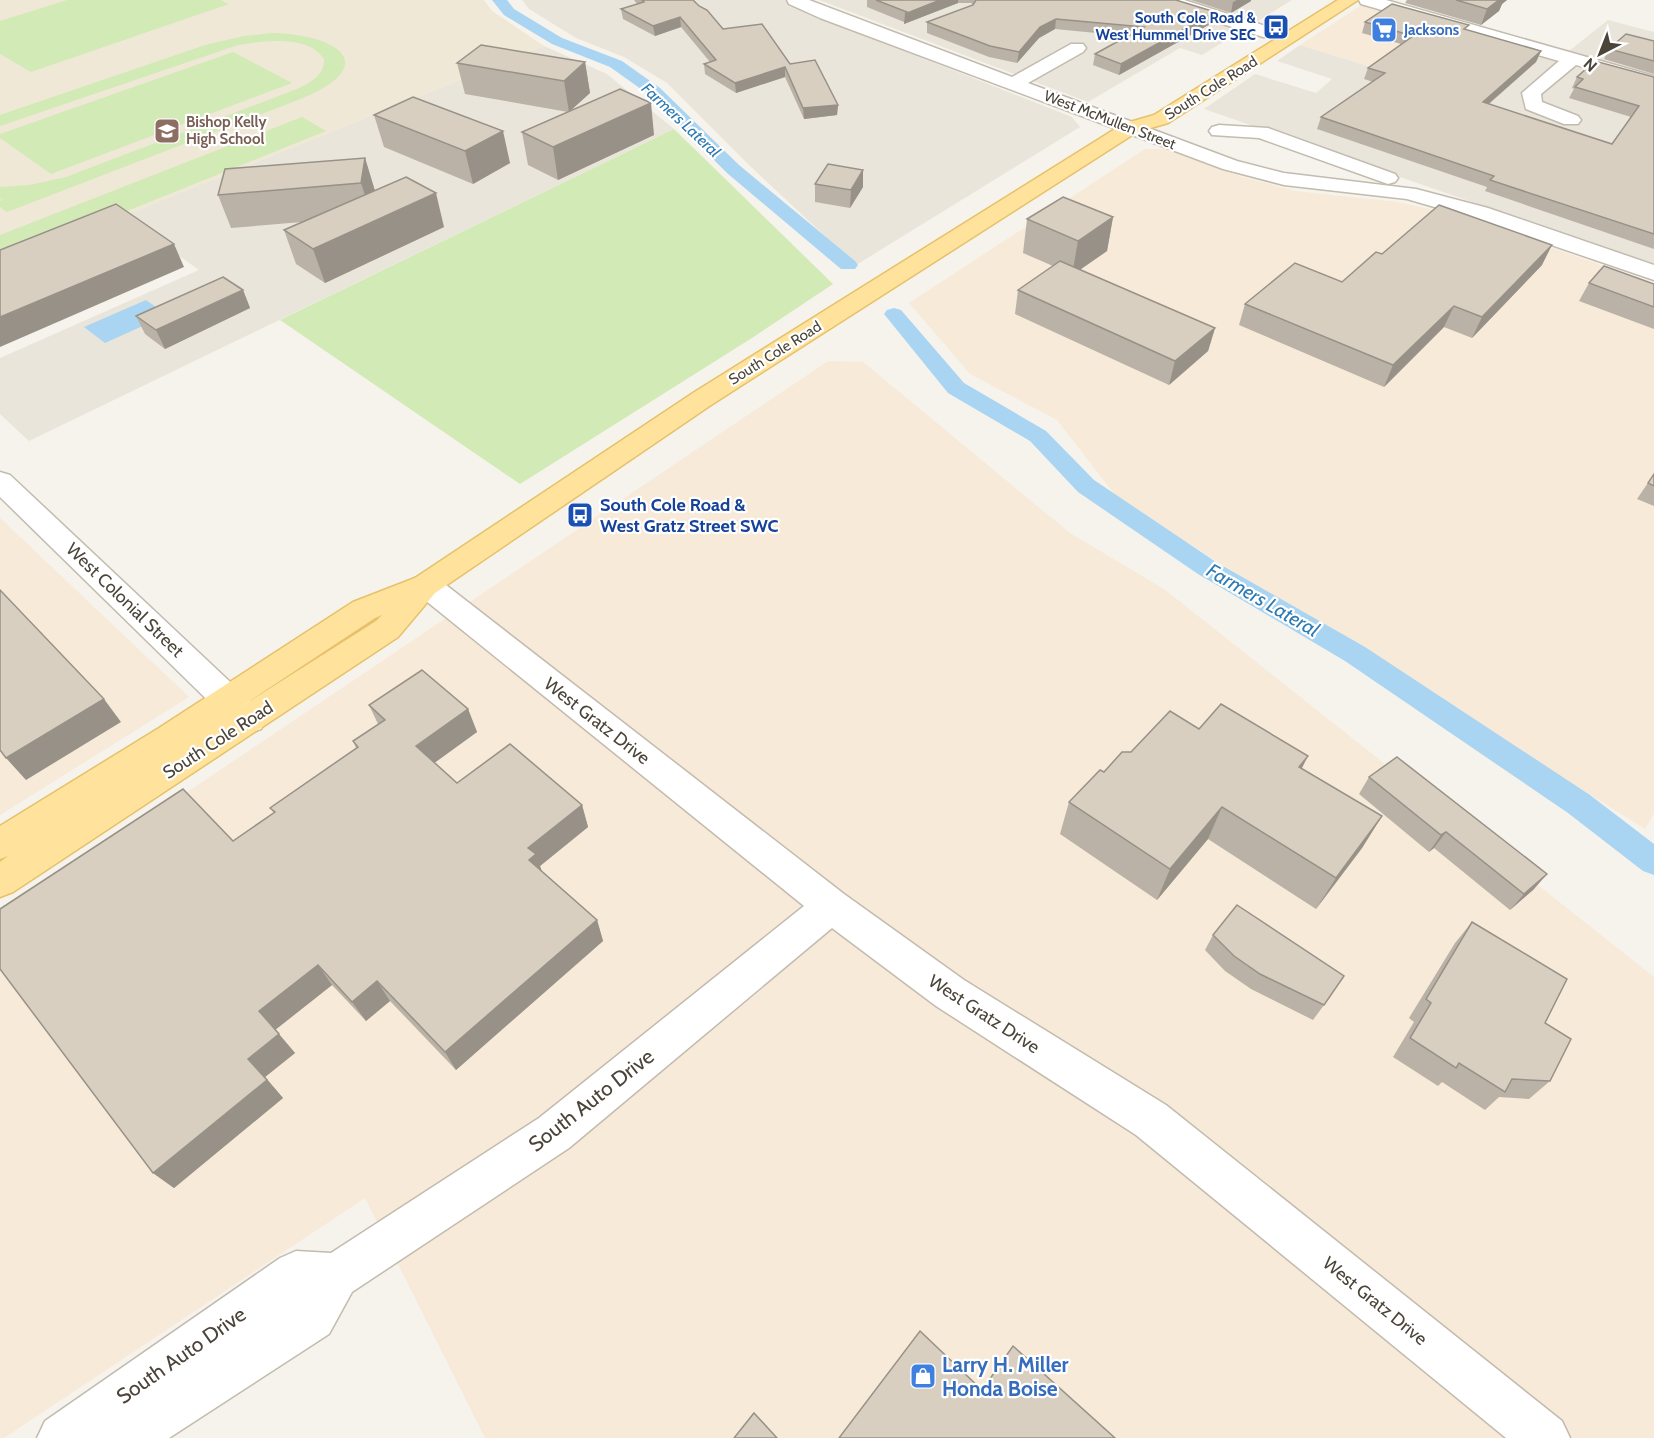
<svg xmlns="http://www.w3.org/2000/svg" width="1654" height="1438" viewBox="0 0 1654 1438" font-family="Cabin,sans-serif">
  <style>
    .residential { fill: #eae5da }
    .commercial { fill: #f7ead8 }
    .education { fill: #efe8d6 }
    .green { fill: #d2eab5 }
    .water { fill: #a9d4f2 }
    .lines { fill: none; stroke-linecap: round; stroke-linejoin: round }
    .canal { fill: #a9d4f2; fill-rule: evenodd }
    .minor-casing { stroke: #c2bbae; stroke-width: 3 }
    .major-casing { stroke: #e6c16a; stroke-width: 3 }
    .minor { fill: #fff; fill-rule: evenodd }
    .major { fill: #ffe39c; fill-rule: evenodd }
    .wall { fill: #bab2a6 }
    .shaded-wall { fill: #979187 }
    .building { fill: #d8cfc1; stroke: #979187; stroke-width: 1.5 }
    .labels { text-anchor: middle; dominant-baseline: central; stroke-width: 4.5; stroke-linejoin: round; paint-order: stroke }
    .far-transit-label { font-size: 15px; font-weight: bold; fill: #164399; stroke: #fff; text-anchor: end }
    .far-shop-label { font-size: 15px; font-weight: bold; fill: #366cbe; stroke: #fff; text-anchor: start }
    .far-street-label { font-size: 15px; fill: #4b4439; stroke: #fff }
    .far-education-label { font-size: 15px; font-weight: bold; fill: #785e54; stroke: #fff; text-anchor: start }
    .far-water-label { font-size: 16px; font-style: italic; fill: #2e7ab2; stroke: #fff }
    .transit-label { font-size: 18px; font-weight: bold; fill: #164399; stroke: #fff; text-anchor: start }
    .street-label { font-size: 18px; fill: #4b4439; stroke: #fff }
    .water-label { font-size: 20px; font-style: italic; fill: #2e7ab2; stroke: #fff }
    .near-street-label { font-size: 21px; fill: #4b4439; stroke: #fff }
    .near-shop-label { font-size: 21px; font-weight: bold; fill: #366cbe; stroke: #fff; text-anchor: start }
  </style>
  <rect width="100%" height="100%" fill="#f6f3ec"/>
  <g class="residential">
    <path d="M522,0h263l39,19 248,98 8,10 -224,138 -107,-100 -82,-82 -43,-26 -48,-19 -47,-29z"/>
    <path d="M819,0h473l-90,55 -22,-7 -92,54z"/>
    <path d="M1608,20l46,12v43l-85,-24z"/>
    <path d="M1435,26l219,64v175l-450,-156 51,-35 61,19 16,-14 -55,-18 23,-16 136,42z"/>
    <path d="M544,46l63,28 67,55 -645,312 -29,-27v-56l199,-88 -76,-54z"/>
  </g>
  <g class="commercial">
    <path d="M1362,5l73,21 1,61 -136,-42z"/>
    <path d="M1145,149h22l72,27 57,15 101,11 42,9 55,16 160,57v529l-9,16 -526,-329 -62,-80 -87,-46 -61,-71z"/>
    <path d="M828,361l35,1 207,171 94,56 490,388v461h-1169l-120,-240 -361,240h-4v-520z"/>
    <path d="M0,518l189,179 -189,118z"/>
  </g>
  <path class="education" d="M0,0h484l8,11 52,35 -544,220z"/>
  <g class="green">
    <path d="M67,0h153l9,4 -198,68 -31,-18v-33z"/>
    <path d="M271,33c66,1 114,32 27,67l-291,112 -7,-5v-6l3,-1 -3,-1v-12l30,-2 36,-8 231,-88c13,-6 28,-14 27,-30 -16,-25 -61,-18 -86,-14l-238,81v-11l205,-70 39,-9z"/>
    <path d="M233,52l59,31 -241,91 -51,-36v-4z"/>
    <path d="M302,117l24,14 -326,131v-27z"/>
    <path d="M674,129l159,155 -81,54 -232,146 -240,-164z"/>
  </g>
  <path class="water" d="M146,300l21,15 -62,28 -21,-16z"/>
  <g class="lines">
    <g class="canal">
      <path d="M492,0h15l7,9 48,29 60,23 38,27 79,77 116,96 3,4 -3,4h-14l-114,-96 -79,-79 -38,-27 -58,-23 -48,-29z"/>
      <path d="M894,308l7,2 63,73 82,48 48,49 122,82 149,85 225,148 64,49v31l-11,-4 -75,-58 -223,-152 -147,-87 -120,-82 -48,-51 -82,-48 -64,-79 3,-4z"/>
    </g>
    <g class="minor-casing">
      <g id="minor">
        <path d="M787,0h22l203,77 59,-33h12l3,4 -3,4 -55,31 209,78 47,12 132,16 72,19 166,57v15l-182,-62 -65,-19 -123,-14 -61,-16 -403,-151 -31,-14z"/>
        <path d="M1159,0h25l91,29 3,4 -3,4h-12l-102,-33z"/>
        <path d="M1359,0h27l268,76v12l-78,-23 -35,29 1,8 36,14 3,4 -3,4h-14l-38,-15 -4,-16 37,-32 -198,-57z"/>
        <path d="M1219,125l49,3 127,46 3,4 -3,4 -7,2 -129,-46 -47,-3 -3,-4 3,-4z"/>
        <path d="M0,472l10,3 251,236 5,9 -5,9 -12,4 -12,-4 -237,-232z"/>
        <path d="M426,574l11,4 407,316 120,86 202,125 396,316 8,17h-64l-370,-303 -200,-129 -104,-78 -263,220 -217,144 -23,42 -160,104h-132l8,-17 235,-163 16,-7 35,2 208,-135 265,-212 -389,-314 -4,-7 4,-7z"/>
      </g>
    </g>
    <g class="major-casing">
      <path id="major" d="M1338,0h20l-190,123 -31,9 -426,273 -276,188 -37,44 -385,255 -13,5v-35l8,-6 -8,3v-33l159,-98 194,-126 62,-24 278,-185 430,-269 31,-9zM382,615l-6,6 -137,87 136,-90z"/>
    </g>
    <use href="#minor" class="minor"/>
    <use href="#major" class="major"/>
  </g>
  <g class="wall">
    <path d="M634,0h59l30,29 67,35 48,41 -1,10 -33,4 -19,-42 -49,16 -31,-19 -1,-10 6,-2 -29,-35 -26,9 -32,-17 -2,-10 16,-5z"/>
    <path d="M867,0h309l39,12 -3,11 -93,52 -26,-10 2,-11 32,-18 -72,-7 -16,9 -22,25 -28,-6 -62,-24v-11l46,-17 -2,-2h-13l-54,21v-2l-37,-15z"/>
    <path d="M1191,0h60v1l-20,12z"/>
    <path d="M1407,0h100l-5,4 -3,7 -18,14 -76,-22z"/>
    <path d="M1365,22l102,8 74,21 -5,11 -47,42 123,40 19,-27 -62,-19 5,-9 -2,-1 5,-11h77v172l-169,-58 2,-4 -170,-58 4,-12 52,-35 -9,-3 4,-11 33,-24 -39,-11z"/>
    <path d="M1654,41v33l-50,-15 5,-10z"/>
    <path d="M585,62l5,31 -20,18 84,24 -96,45 -30,-15 -6,-33 46,-20 -103,-18 -8,-31z"/>
    <path d="M374,115l136,48 -37,21 -89,-37z"/>
    <path d="M365,158l10,33 69,36 -119,56 -29,-19 -12,-34 18,-8 -71,6 -13,-33z"/>
    <path d="M815,184l48,3 -13,21 -35,-6z"/>
    <path d="M1113,217l-6,34 -27,19 135,58 -7,23 -39,34 -154,-71 3,-24 35,-24 -30,-13 4,-34z"/>
    <path d="M1382,254l160,11 -70,73 -28,-11 -60,60 -145,-62 6,-21 97,-22z"/>
    <path d="M1589,283l65,1v45l-75,-28z"/>
    <path d="M243,290l7,18 -85,41 -20,-15 -9,-18z"/>
    <path d="M1654,474v32l-17,-7z"/>
    <path d="M369,705l99,4 9,23 -43,31 23,20 125,22 6,22 -48,39 2,5 55,49 6,21 -147,129 -66,-69 -24,20 -34,-36 -57,45 20,23 -30,24 18,21 -109,90 -21,-15 80,-332 41,-28 -4,-5 86,-60 -3,-7 25,-17z"/>
    <path d="M1199,729l103,40 80,47 -20,32 -46,61 -108,-70 -51,61 -97,-66 9,-32 62,-50z"/>
    <path d="M1369,777l178,97 -14,16 -23,20 -76,-62 -5,4 -70,-58z"/>
    <path d="M1472,922l73,101 5,58 -21,18 -30,-2 -14,13 -43,-28 -4,4 -45,-29 21,-35 -5,-4 46,-75z"/>
    <path d="M1213,935l111,70 -11,15 -62,-31 -26,-18 -20,-21z"/>
  </g>
  <g class="shaded-wall">
    <path d="M940,0h18v3l-54,21 1,-10z"/>
    <path d="M1237,0h14v1l-20,12 2,-11z"/>
    <path d="M1498,0h9l-5,4 -3,7 -18,14 6,-16z"/>
    <path d="M1215,12l-3,11 -93,52 2,-11z"/>
    <path d="M680,17l1,10 -26,9 -2,-10z"/>
    <path d="M1056,19l-1,10 -16,9 -22,25 2,-11 21,-25z"/>
    <path d="M1541,51l-5,11 -58,51 5,-11z"/>
    <path d="M585,62l5,31 -21,19 -5,-31z"/>
    <path d="M785,67v10l-49,16 -1,-10z"/>
    <path d="M651,103l3,32 -96,45 -5,-33z"/>
    <path d="M838,105l-1,10 -33,4 -1,-11z"/>
    <path d="M503,131l7,32 -37,21 -8,-33z"/>
    <path d="M365,158l10,33 -3,26 -11,-34z"/>
    <path d="M863,170v17l-13,21 1,-18z"/>
    <path d="M436,193l8,34 -119,56 -12,-34z"/>
    <path d="M1113,217l-6,34 -35,24 6,-34z"/>
    <path d="M174,244l10,23 -184,80v-30z"/>
    <path d="M1552,245l-10,20 -70,73 10,-21z"/>
    <path d="M243,290l7,18 -85,41 -9,-19z"/>
    <path d="M1454,306l-10,21 -60,60 9,-22z"/>
    <path d="M1215,328l-7,23 -39,34 6,-24z"/>
    <path d="M104,699l17,23 -95,58 -20,-22z"/>
    <path d="M468,709l9,23 -51,37 -10,-23z"/>
    <path d="M1308,756l-16,32 7,-21z"/>
    <path d="M582,805l6,22 -48,39 3,10 -14,-16 -1,-12z"/>
    <path d="M1222,807l-14,32 -51,61 13,-31z"/>
    <path d="M1382,816l-20,32 -46,61 20,-31z"/>
    <path d="M1446,832l-12,16 -5,4 12,-17z"/>
    <path d="M1547,874l-14,16 -23,20 14,-16z"/>
    <path d="M597,920l6,21 -147,129 -11,-18z"/>
    <path d="M318,965l14,20 -57,45 -16,-19z"/>
    <path d="M377,981l13,20 -24,20 -14,-19z"/>
    <path d="M279,1034l16,19 -30,24 18,21 -109,90 -21,-15 95,-114z"/>
  </g>
  <g class="building">
    <path d="M642,0h51l6,6 8,4 16,19 39,-5 28,40 25,-4 23,45 -35,3 -18,-41 -50,16 -31,-19 12,-4 -36,-43 -27,9 -32,-17 23,-7z"/>
    <path d="M876,0h64l-35,14 2,-2z"/>
    <path d="M976,0h200l39,12 -94,52 -26,-10 49,-27 -88,-8 -16,8 -21,25 -29,-6 -63,-24 46,-17z"/>
    <path d="M1456,0h43l-12,9z"/>
    <path d="M1392,4l77,21 -5,4 77,22 -58,51 129,42 27,-38 -64,-19 8,-8 -6,-2 18,-16 59,16v157l-164,-54 4,-4 -173,-59 64,-44 -17,-5 45,-32 -48,-14z"/>
    <path d="M1626,34l28,7v20l-45,-12z"/>
    <path d="M481,45l104,17 -21,19 -107,-18z"/>
    <path d="M620,89l31,14 -98,44 -31,-15z"/>
    <path d="M413,97l90,34 -38,20 -91,-36z"/>
    <path d="M365,158l-4,25 -143,12 7,-26z"/>
    <path d="M828,164l35,6 -12,20 -36,-6z"/>
    <path d="M406,177l30,16 -123,56 -29,-19z"/>
    <path d="M1063,197l50,20 -35,24 -51,-22z"/>
    <path d="M116,204l58,40 -174,73v-67z"/>
    <path d="M1439,205l113,40 -70,72 -28,-11 -61,59 -148,-61 50,-41 47,19 34,-30 6,2z"/>
    <path d="M1060,261l155,67 -40,33 -157,-71z"/>
    <path d="M1604,266l50,18v23l-65,-24z"/>
    <path d="M223,277l20,13 -87,40 -20,-14z"/>
    <path d="M1654,474v12l-6,-3z"/>
    <path d="M0,590l104,109 -98,59 -6,-8z"/>
    <path d="M422,670l46,39 -52,37 41,37 53,-39 72,61 -54,43 8,6 -7,6 68,60 -152,132 -68,-71 -25,21 -34,-37 -59,46 20,23 -31,25 19,21 -114,93 -153,-204v-60l183,-120 50,52 42,-29 -5,-4 88,-61 -5,-6 32,-21 -16,-15z"/>
    <path d="M1221,704l87,52 -9,11 83,49 -46,62 -114,-71 -52,62 -101,-67 31,-32 4,2 18,-20h9l39,-41 29,18z"/>
    <path d="M1397,757l150,117 -23,20 -78,-62 -5,3 -72,-58z"/>
    <path d="M1237,905l107,71 -20,29 -64,-31 -26,-18 -21,-21z"/>
    <path d="M1472,922l95,57 -22,44 26,16 -21,42 -38,-2 -7,13 -46,-29 -3,5 -46,-30 21,-35 -5,-4z"/>
    <path d="M920,1331l62,59 31,-44 102,92h-276z"/>
    <path d="M754,1413l23,25h-43z"/>
  </g>
  <defs>
    <g id="bus-square" transform="scale(1.35)"><rect x="-9" y="-9" width="18" height="18" rx="4" fill="#1a4fb4" stroke="#fff"/><path d="M-5-6H5V4H4V6H2V4H-2V6H-4V4H-5ZM-3.5-4V0h7V-4ZM-3.5 1.2v1.5H-2V1.2ZM2 1.2v1.5H3.5V1.2Z" fill="#fff"/></g>
    <g id="supermarket-square" transform="scale(1.35)"><rect x="-9" y="-9" width="18" height="18" rx="4" fill="#3f7fe0" stroke="#fff"/><path d="M-6-5.5h2.5l.6 2H6L4.5 2H-2.5L-4.4-4H-6ZM-1.5 3.2a1.3 1.3 0 1 0 .1 0ZM3 3.2a1.3 1.3 0 1 0 .1 0Z" fill="#fff"/></g>
    <g id="school-square" transform="scale(1.35)"><rect x="-9" y="-9" width="18" height="18" rx="4" fill="#8d6e63" stroke="#fff"/><path d="M0-5L7-2L0 1L-7-2ZM-4 1L0 2.5L4 1V4Q0 6-4 4Z" fill="#fff"/></g>
    <g id="shop-square" transform="scale(1.35)"><rect x="-9" y="-9" width="18" height="18" rx="4" fill="#3f7fe0" stroke="#fff"/><path d="M-5-2.5h2.3a2.7 3.5 0 0 1 5.4 0H5L5.5 6h-11ZM-1.5-2.5h3a1.5 2.3 0 0 0-3 0Z" fill="#fff"/></g>
  </defs>
  <g fill-rule="evenodd">
    <use href="#bus-square" x="1276" y="27"/>
    <use href="#supermarket-square" x="1384" y="30"/>
    <use href="#school-square" x="167" y="131"/>
    <use href="#bus-square" x="580" y="515"/>
    <use href="#shop-square" x="923" y="1376"/>
  </g>
  <g class="labels">
    <g class="far-transit-label">
      <text x="1256" y="18">South Cole Road &amp;<tspan x="1256" dy="17">West Hummel Drive SEC</tspan></text>
    </g>
    <g class="far-shop-label">
      <text x="1404" y="30">Jacksons</text>
    </g>
    <g class="far-street-label">
      <text transform="translate(1211 88) rotate(-32)">South Cole Road</text>
      <text transform="translate(1110 120) rotate(21)">West McMullen Street</text>
      <text transform="translate(775 353) rotate(-32)">South Cole Road</text>
    </g>
    <g class="far-education-label">
      <text x="186" y="122">Bishop Kelly<tspan x="186" dy="17">High School</tspan></text>
    </g>
    <g class="far-water-label">
      <text transform="translate(681 120) rotate(43)">Farmers Lateral</text>
    </g>
    <g class="transit-label">
      <text x="600" y="505">South Cole Road &amp;<tspan x="600" dy="21">West Gratz Street SWC</tspan></text>
    </g>
    <g class="street-label">
      <text transform="translate(125 600) rotate(44)">West Colonial Street</text>
      <text transform="translate(597 721) rotate(38)">West Gratz Drive</text>
      <text transform="translate(218 740) rotate(-33)">South Cole Road</text>
      <text transform="translate(984 1014) rotate(33)">West Gratz Drive</text>
      <text transform="translate(1375 1301) rotate(39)">West Gratz Drive</text>
    </g>
    <g class="water-label">
      <text transform="translate(1263 600) rotate(30)">Farmers Lateral</text>
    </g>
    <g class="near-street-label">
      <text transform="translate(591 1100) rotate(-38)">South Auto Drive</text>
      <text transform="translate(181 1355) rotate(-35)">South Auto Drive</text>
    </g>
    <g class="near-shop-label">
      <text x="942" y="1364">Larry H. Miller<tspan x="942" dy="24">Honda Boise</tspan></text>
    </g>
  </g>
  <g transform="translate(1600 54) rotate(222)" stroke="#ffffff" stroke-width="4.5" paint-order="stroke">
  <path d="M0-4.5L10 22L0 15L-10 22Z" fill="#4b4439"/>
  <text y="-9" font-size="16" font-weight="bold" text-anchor="middle" fill="#4b4439">N</text>
  </g>
</svg>
